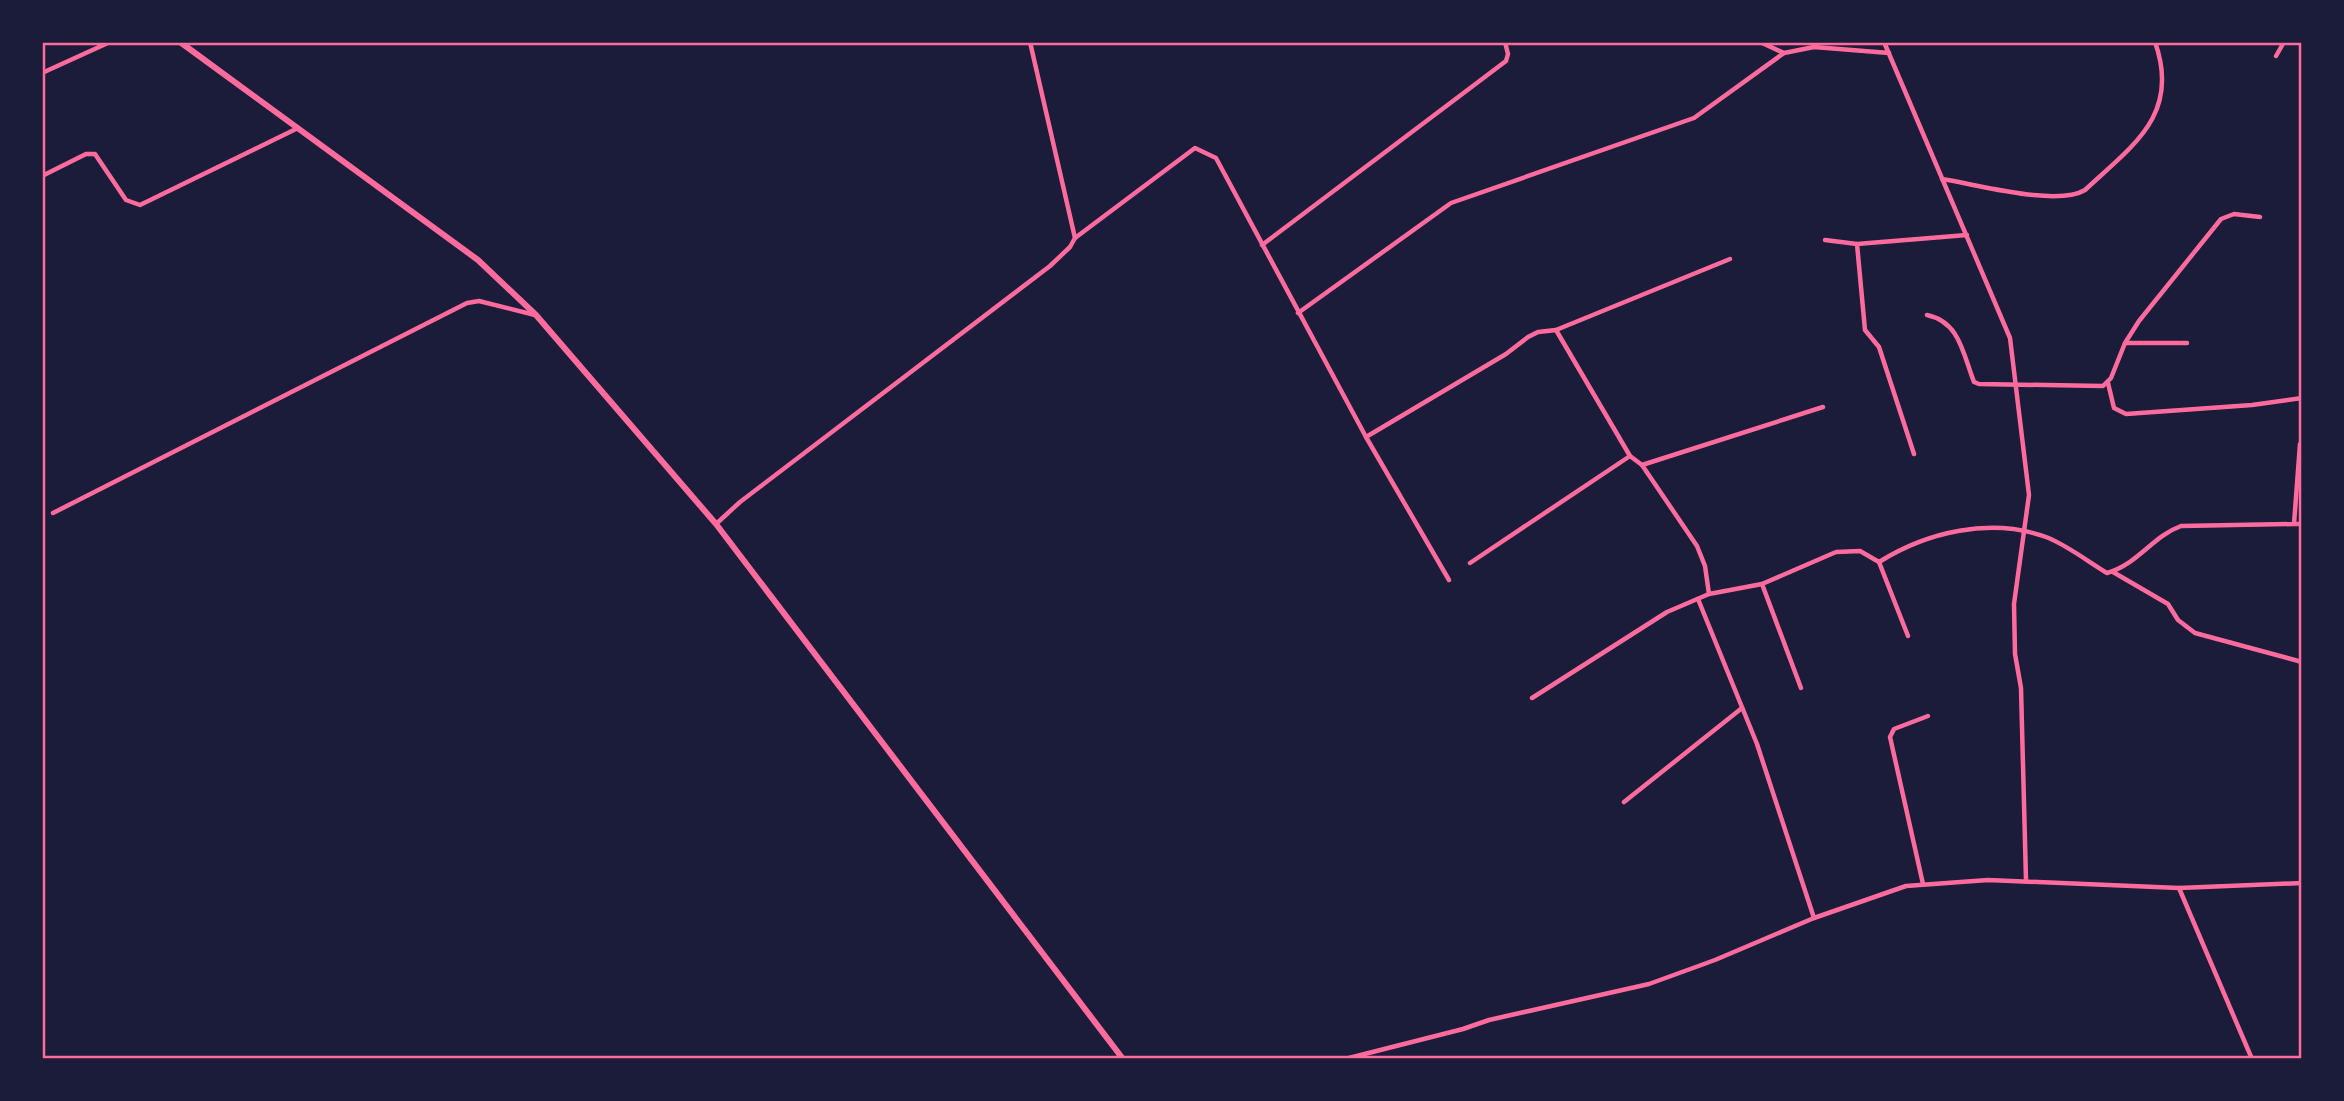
<svg xmlns="http://www.w3.org/2000/svg" width="2344" height="1101" viewBox="0 0 2344 1101" font-family="'Varela Round',sans-serif">
  <style>
    .lines { fill: none; stroke-linecap: round; stroke-linejoin: round }
    .minor { stroke: #ff6b9d; stroke-width: 4.5 }
    .secondary { stroke: #ff6b9d; stroke-width: 6 }
    .neatline { fill: none; stroke: #ff6b9d; stroke-width: 2.5 }
  </style>
  <rect width="100%" height="100%" fill="#1b1b3a"/>
  <g class="lines">
    <g class="minor">
      <path d="M1760,42l24,11"/>
      <path d="M1884,42l126,296 19,157 -15,109 1,50 6,34 5,192"/>
      <path d="M2276,56l8,-14"/>
      <path d="M42,73l68,-31"/>
      <path d="M42,176l44,-22h9l31,46 14,5 158,-77"/>
      <path d="M1942,179c33,5 115,28 143,11 47,-44 96,-75 70,-148"/>
      <path d="M1075,238l120,-90 21,10 150,279 83,143"/>
      <path d="M1825,240l32,4 110,-9"/>
      <path d="M1857,244l8,86 14,17 35,107"/>
      <path d="M1262,245l244,-184 2,-7 -3,-12"/>
      <path d="M1298,313l153,-110 243,-85 90,-65 30,-6 75,6"/>
      <path d="M1927,315c33,7 36,39 47,67l5,2 124,2 8,-8 14,-35 14,-22 82,-102 13,-5 26,3"/>
      <path d="M1556,330l174,-71"/>
      <path d="M2126,343h61"/>
      <path d="M2108,383l6,25 12,6 126,-9 50,-7"/>
      <path d="M1366,437l140,-83 22,-17 10,-5 18,-2 74,126 12,9 55,81 8,20 4,28"/>
      <path d="M1642,465l181,-58"/>
      <path d="M53,513l414,-210 12,-2 56,14"/>
      <path d="M716,524l24,-22 310,-236 20,-19 5,-9 -45,-196"/>
      <path d="M2294,524h8"/>
      <path d="M1879,562c48,-30 111,-45 167,-25 21,8 41,24 61,36 30,-8 46,-37 74,-47l113,-2 6,-80"/>
      <path d="M1470,563l160,-107"/>
      <path d="M2113,572l55,32 10,16 17,13 107,29"/>
      <path d="M1762,584l39,104"/>
      <path d="M1698,599l59,145 57,174"/>
      <path d="M1532,698l135,-86 42,-18 53,-10 74,-32 24,-1 19,11 29,74"/>
      <path d="M1624,802l118,-94"/>
      <path d="M1923,884l-33,-147 4,-8 34,-13"/>
      <path d="M2179,888l73,171"/>
      <path d="M1345,1059l118,-30 26,-9 160,-36 66,-24 99,-42 92,-32 82,-6 191,8 123,-5"/>
    </g>
    <path class="secondary" d="M180,42l298,218 58,55 180,209 407,535"/>
  </g>
  <rect width="2344" height="1101" fill="none" stroke="#1b1b3a" stroke-width="88"/>
  <rect x="44" y="44" width="2256" height="1013" class="neatline"/>
</svg>
